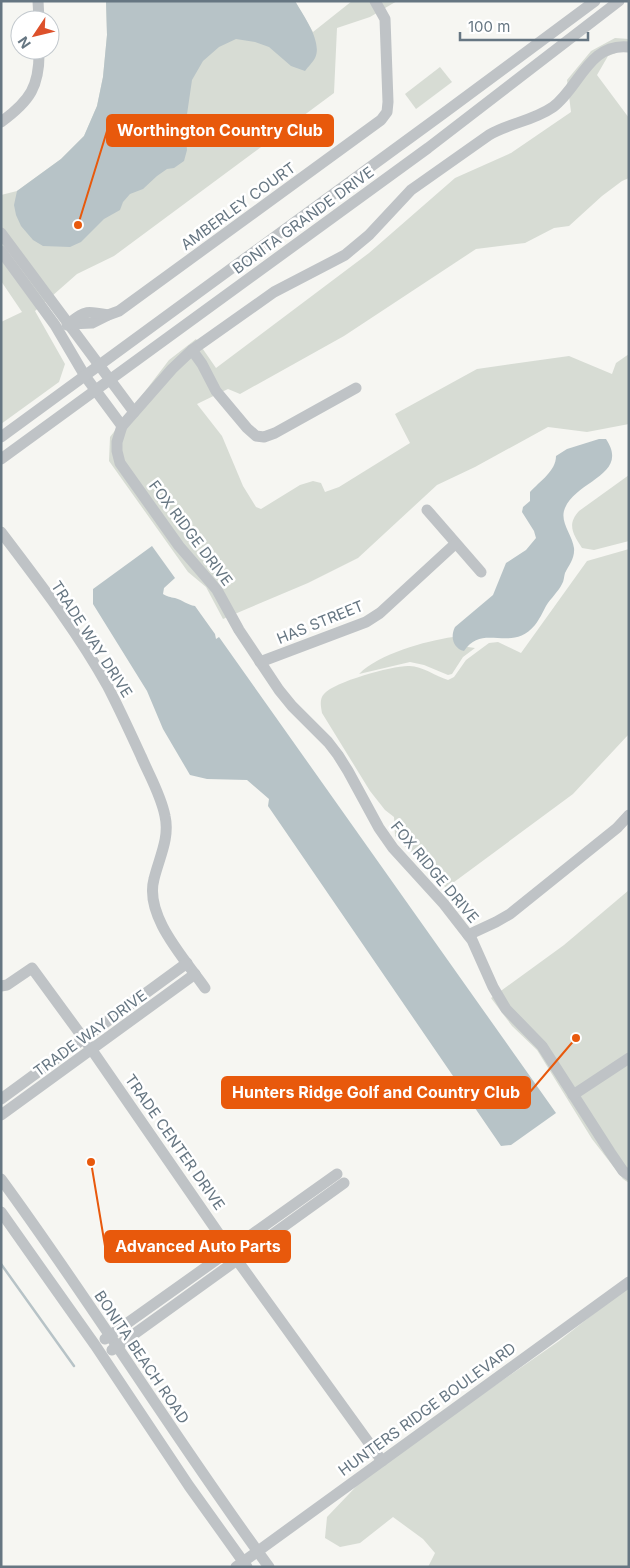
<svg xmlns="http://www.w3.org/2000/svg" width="630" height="1568" viewBox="0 0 630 1568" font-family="Inter,sans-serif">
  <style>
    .green { fill: #d7dcd4 }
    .water { fill: #b7c3c7 }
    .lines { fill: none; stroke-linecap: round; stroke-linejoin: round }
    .stream { stroke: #b7c3c7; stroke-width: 2.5 }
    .minor { stroke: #bfc3c6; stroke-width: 11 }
    .labels { text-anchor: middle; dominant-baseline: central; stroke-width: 5; stroke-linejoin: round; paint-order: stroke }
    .street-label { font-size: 15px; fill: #667682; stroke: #fff }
    .leader { fill: none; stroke: #e8590c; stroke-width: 2 }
    .callout-dot { fill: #e8590c; stroke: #fff; stroke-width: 2 }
    .callout { fill: #e8590c; stroke: #e8590c; stroke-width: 2 }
    .callout-label { font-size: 16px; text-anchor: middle; font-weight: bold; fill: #fff }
  </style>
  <rect width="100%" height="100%" fill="#f6f6f2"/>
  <g class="green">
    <path d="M106,1h189l18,31 39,-31h45l-27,16 -33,11 -3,65 -220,163 -37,18 -42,37 30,53 -6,18 -58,42v-102l21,-10 -21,-31v-86l16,-4 44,-32 23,-23 13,-30 6,-29 4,-42z"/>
    <path d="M615,38l14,1v13l-8,-1 -13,5 -11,19 32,43v60l-7,3 -20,15 -33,30 -15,2 -29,15 -49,6 -132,87 -104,58 -12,-5 -31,15 25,32 21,50 13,21 5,2 39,-24 13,-4 8,2 4,9 14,-5 71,-44 -15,-29 82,-45 92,-13 43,18 4,-11 13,-9v70l-42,8 -39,-5 -73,40 -38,18 -79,73 -50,25 -85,36 -17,-32 -18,-15 -79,-111 1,-24 59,-77 27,-21 20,29 153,-115 86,-75 56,-25 60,-41 -4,-32 24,-29z"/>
    <path d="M440,67l12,15 -36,27 -11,-15z"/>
    <path d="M629,475v66l-35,9 -12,-2c-8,-13 -16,-23 -3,-37z"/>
    <path d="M629,549v185l-56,60 -127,94 -51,-52 -1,-19 -9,-7 -15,-19 -48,-78c-1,-6 -3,-14 2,-19 10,-12 67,-28 84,-28 13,-1 27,10 40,14l6,-3 12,-17 23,-17 9,-1 23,11 66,-92z"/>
    <path d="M453,637v3l15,7 7,1 -12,9 -11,17 -4,1 -24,-10 -14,-3 -51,12c20,-20 66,-33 94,-37z"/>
    <path d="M629,890v293l-6,-4 -31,-40 -55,-89 -25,-24 -21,-28 73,-53z"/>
    <path d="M629,1286v281h-201l7,-14 -12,-14 -30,-22 -33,26 -20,4 -15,-9 2,-21 42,-44 190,-132z"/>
  </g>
  <g class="water">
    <path d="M106,1h189c8,14 28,41 20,57 -2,4 -7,9 -10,13l-14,-5 -22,-19 -14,-5 -19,-3 -17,8 -16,14 -11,19 -7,48 2,22 -3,11 -10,7 -7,1 -10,7 -14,13 -13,5 -7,8 -3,8 -16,9 -23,23 -11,5 -27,-1 -10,-6 -12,-14 -5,-11 -2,-10 3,-14 44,-32 23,-23 13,-30 6,-29 4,-42z"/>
    <path d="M599,439h7c24,36 -29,41 -41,69 -6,14 7,26 9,40 1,10 -5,17 -9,25 -1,3 -1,8 -3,11 -4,8 -11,14 -16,22 -3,6 -7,14 -11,19 -24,29 -52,-3 -71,26 -11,-3 -14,-14 -9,-24l38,-32 13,-32 20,-13 10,-12 -2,-7 -12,-19 1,-5 7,-6v-9c10,-11 26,-21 26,-36l11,-7z"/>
    <path d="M152,546l23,32 -11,10 -1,6c5,3 7,3 12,4 8,2 12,7 20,8l20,28 1,5 3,-2 337,476 -45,32 -10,1 -233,-340 1,-7 -22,-19 -40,-1 -17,-4 -27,-46 -16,-38 -54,-87v-15z"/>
  </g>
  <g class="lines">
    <path class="stream" d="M1,1264l73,102"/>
    <g class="minor">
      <path d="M38,1l1,19"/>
      <path d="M629,47c-40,-5 -50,41 -76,60 -20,14 -44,16 -64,28l-78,55 -42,45 -24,20 -71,37 -82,58 -20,19 -50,57 -5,16v9l3,12 59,83 38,44 22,40 40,60 13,16 36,36 10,13 10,16 31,57 14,20 51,56 28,36 21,47 13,22 36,37 68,106 13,19 6,4"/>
      <path d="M1,122c29,-21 39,-36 38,-72"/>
      <path d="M1,233l133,179"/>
      <path d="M1,251l54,74 30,51 37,50"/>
      <path d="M69,324l23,-1 16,-8 11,-4 262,-191 6,-8 1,-10 -3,-83 -10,-18"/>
      <path d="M67,325c19,-14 17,-15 41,-10"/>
      <path d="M192,350l10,14 14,27 31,37 9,8 8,1 11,-4 81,-45"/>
      <path d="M1,437l443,-324 151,-112"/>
      <path d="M1,459l427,-311 191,-147"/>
      <path d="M427,510l54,62"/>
      <path d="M1,532c37,49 76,99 106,153 12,23 23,47 34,71 8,19 20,39 24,60 5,22 -6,42 -11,63 -10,37 31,80 51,109"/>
      <path d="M260,662l106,-40 14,-9 75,-69"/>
      <path d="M468,935l28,-13 14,-8 107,-86 12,-13"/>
      <path d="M1,986l6,-1 25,-17 60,82 145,210 145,201"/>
      <path d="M573,1095l56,-37"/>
      <path d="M1,1099l186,-136"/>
      <path d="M1,1115l194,-141"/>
      <path d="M1,1179c93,127 175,261 268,388"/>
      <path d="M1,1212l94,133 94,141 58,81"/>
      <path d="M105,1339l232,-165"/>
      <path d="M112,1350l232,-167"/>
      <path d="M236,1567l393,-285"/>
    </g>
  </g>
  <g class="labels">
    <g class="street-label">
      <text transform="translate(238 206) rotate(-36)">AMBERLEY COURT</text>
      <text transform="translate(303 220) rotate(-36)">BONITA GRANDE DRIVE</text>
      <text transform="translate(191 533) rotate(53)">FOX RIDGE DRIVE</text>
      <text transform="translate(320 622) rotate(-22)">HAS STREET</text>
      <text transform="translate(92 639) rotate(57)">TRADE WAY DRIVE</text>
      <text transform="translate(435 872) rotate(50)">FOX RIDGE DRIVE</text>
      <text transform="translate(90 1033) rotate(-36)">TRADE WAY DRIVE</text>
      <text transform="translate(175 1142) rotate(55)">TRADE CENTER DRIVE</text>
      <text transform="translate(142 1357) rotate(56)">BONITA BEACH ROAD</text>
      <text transform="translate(427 1409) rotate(-36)">HUNTERS RIDGE BOULEVARD</text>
    </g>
  </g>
  <path class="leader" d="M78 225L107 131M576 1038L530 1092M91 1162L105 1246"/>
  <g class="callout-dot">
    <circle cx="78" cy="225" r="5"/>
    <circle cx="576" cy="1038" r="5"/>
    <circle cx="91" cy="1162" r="5"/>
  </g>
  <g class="callout">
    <rect x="107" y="115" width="226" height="31" rx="5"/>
    <rect x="222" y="1077" width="308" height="31" rx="5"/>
    <rect x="105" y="1231" width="185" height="31" rx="5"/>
  </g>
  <g class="callout-label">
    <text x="220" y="136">Worthington Country Club</text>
    <text x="376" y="1098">Hunters Ridge Golf and Country Club</text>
    <text x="198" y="1252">Advanced Auto Parts</text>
  </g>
  <rect width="630" height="1568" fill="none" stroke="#667682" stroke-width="5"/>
  <g transform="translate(35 35) rotate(235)"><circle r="24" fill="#ffffff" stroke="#c2c8cd"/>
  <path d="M0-4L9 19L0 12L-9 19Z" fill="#dd512b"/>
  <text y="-8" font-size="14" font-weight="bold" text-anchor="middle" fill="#667682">N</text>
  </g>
  <path d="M460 32v8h128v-8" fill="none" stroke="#667682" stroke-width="2.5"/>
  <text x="468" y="32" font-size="15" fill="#667682" stroke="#ffffff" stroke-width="4" paint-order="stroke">100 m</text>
</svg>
